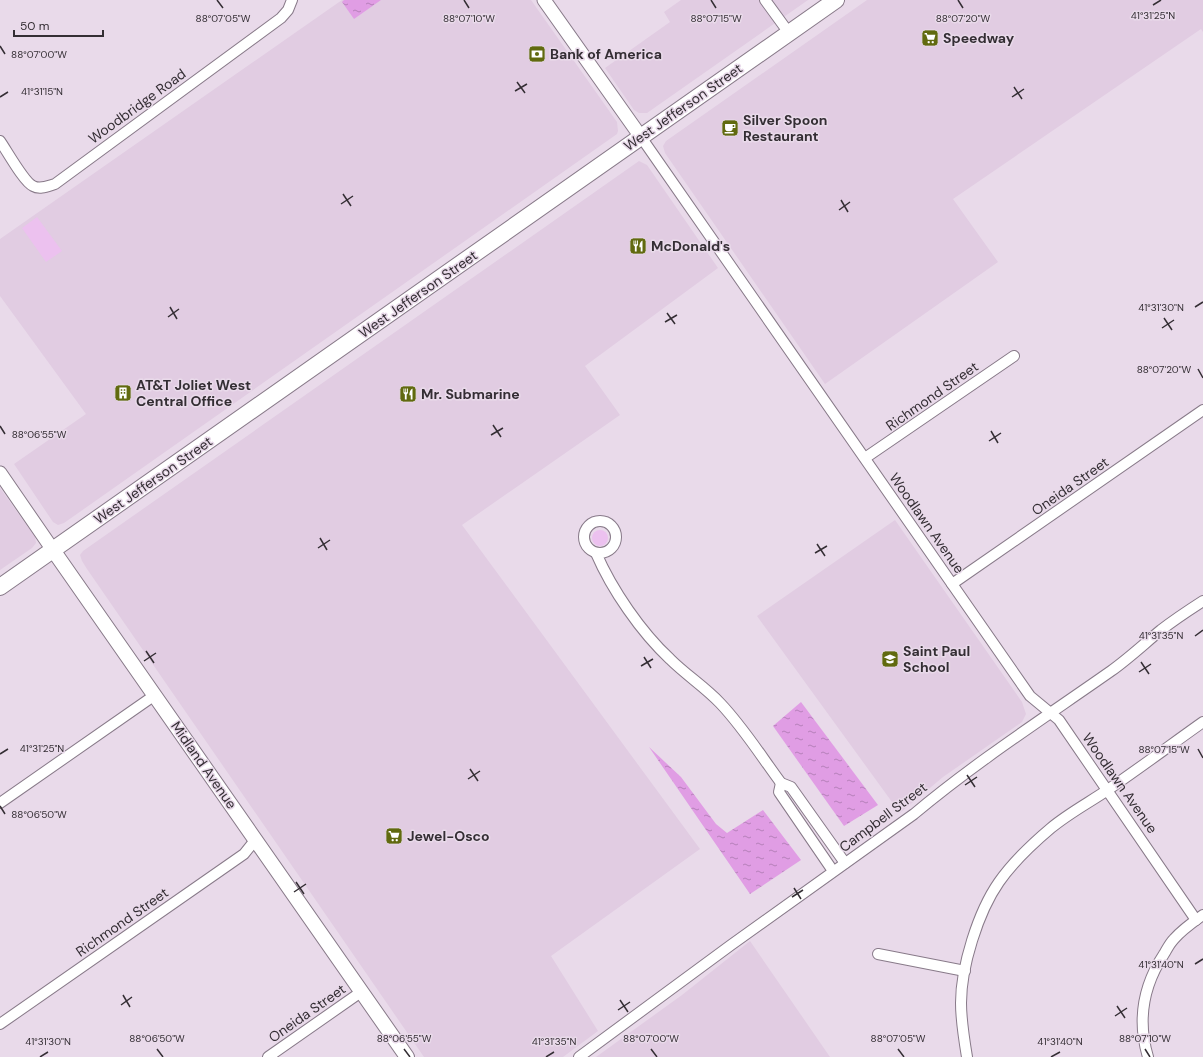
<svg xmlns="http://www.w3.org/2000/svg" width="1203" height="1057" viewBox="0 0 1203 1057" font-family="'DM Sans',sans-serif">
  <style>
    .built { fill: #e1cce2 }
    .green { fill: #ecc1ef }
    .water { fill: url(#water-ripples) }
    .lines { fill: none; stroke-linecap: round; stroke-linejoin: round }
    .minor-casing { stroke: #887a89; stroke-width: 12 }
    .tertiary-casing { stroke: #887a89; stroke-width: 15 }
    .secondary-casing { stroke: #887a89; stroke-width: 16 }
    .primary-casing { stroke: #887a89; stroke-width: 18 }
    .minor { stroke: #fff; stroke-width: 10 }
    .tertiary { stroke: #fff; stroke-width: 13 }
    .secondary { stroke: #fff; stroke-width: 14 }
    .primary { stroke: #fff; stroke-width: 16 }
    .ticks { fill: none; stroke: #342e34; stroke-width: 1.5 }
    .labels { text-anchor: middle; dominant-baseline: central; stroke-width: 3; stroke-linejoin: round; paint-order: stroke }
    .poi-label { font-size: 14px; font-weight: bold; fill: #342e34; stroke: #e9daea; text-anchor: start }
    .street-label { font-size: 14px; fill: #342e34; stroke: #e9daea }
    .ticks-label { font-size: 10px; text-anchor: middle; fill: #342e34; stroke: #e9daea; stroke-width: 3; stroke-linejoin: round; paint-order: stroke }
  </style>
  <defs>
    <pattern id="water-ripples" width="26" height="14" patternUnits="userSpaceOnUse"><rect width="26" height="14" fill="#e09de4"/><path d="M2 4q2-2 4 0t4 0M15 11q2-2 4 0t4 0" fill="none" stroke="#b680ba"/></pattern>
  </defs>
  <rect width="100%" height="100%" fill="#e9daea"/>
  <g class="built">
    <path d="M342,0h189l86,122 1,9 -1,3 -553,389 -6,2 -5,-3 -39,-58 72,-50 -86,-118v-57z"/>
    <path d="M681,0h127l-161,113h-8l-5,-3 -29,-42 65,-46 -6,-10z"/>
    <path d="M867,0h336v32l-2,-3 -248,170 45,63 -173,122 -160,-231 -2,-7 3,-5z"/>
    <path d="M639,161l8,4 71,103 -133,98 35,49 -158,110 238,324 -149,107 47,75 -35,26h-139l-337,-488 -5,-8 -2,-6 3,-4z"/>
    <path d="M0,488l35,49 1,6 -4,5 -32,22z"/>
    <path d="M895,520l127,182 4,12 -4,8 -79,55 -43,36 -143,-197z"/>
    <path d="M750,941l80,116h-234l86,-62z"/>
  </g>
  <g class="green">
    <path d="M37,217l25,34 -16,11 -24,-34z"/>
    <circle cx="600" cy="538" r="8"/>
  </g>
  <g class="water">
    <path d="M344,0h37l-27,19 -12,-17z"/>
    <path d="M801,702l77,103 -34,21 -71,-100z"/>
    <path d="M649,747l32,30 35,47 11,9 36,-23 38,50 -51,34z"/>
  </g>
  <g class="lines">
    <g class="minor-casing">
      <g id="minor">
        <path d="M765,0l24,33"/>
        <path d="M641,137l389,559 29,24 137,200"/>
        <path d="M0,141c7,10 24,41 33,45 7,4 15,0 22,-2l226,-166 7,-8 4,-10"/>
        <path d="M865,458l149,-102"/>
        <circle cx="600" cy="537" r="16"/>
        <path d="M596,553c16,37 45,79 74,106 16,16 35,28 50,44 23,24 41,53 61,80l10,4 54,76"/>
        <path d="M952,584l251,-174"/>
        <path d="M781,783l-2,9 54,79"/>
        <path d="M0,803l155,-108"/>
        <path d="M878,954l87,17"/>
        <path d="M0,1024l244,-170 12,-15"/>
        <path d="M268,1057l93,-65"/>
        <path d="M579,1057l152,-112 183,-131c62,-52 130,-96 197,-143 17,-12 33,-27 50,-41 13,-10 28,-20 42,-29"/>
        <path d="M967,1057c-3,-18 -6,-36 -6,-54 0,-36 17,-91 38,-121 14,-20 33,-38 52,-54 18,-15 39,-26 58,-39 32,-22 63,-45 94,-67"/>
        <path d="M1148,1057c-11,-37 -5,-71 16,-103 3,-5 6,-11 10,-15 8,-9 19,-17 29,-24"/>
      </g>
    </g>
    <g class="tertiary-casing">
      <g id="tertiary">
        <path d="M544,0l97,137"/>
        <path d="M0,473l53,77"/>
      </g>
    </g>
    <g class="secondary-casing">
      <path id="secondary" d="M53,550l354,507"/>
    </g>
    <g class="primary-casing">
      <path id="primary" d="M0,587l836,-587"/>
    </g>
    <use href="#minor" class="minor"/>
    <use href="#tertiary" class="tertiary"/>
    <use href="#secondary" class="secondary"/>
    <use href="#primary" class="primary"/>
  </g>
  <path class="ticks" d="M217,0l6,8M464,0l5,8M711,0l5,8M958,0l5,8M1153,5l8,-5M0,46l5,8M517,82l8,11M1014,87l8,12M515,91l12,-7M0,97l8,-5M1012,97l12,-8M343,194l8,12M841,200l7,12M341,204l12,-8M839,210l11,-8M170,307l7,12M1195,307l8,-5M667,313l8,11M168,317l11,-8M1164,318l8,12M665,322l12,-7M1162,328l12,-8M1198,369l5,9M493,425l8,12M0,426l5,8M991,431l7,12M491,435l12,-7M989,441l12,-8M320,538l7,12M817,544l8,12M318,548l12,-8M815,553l12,-7M1195,636l8,-6M146,651l8,12M644,657l7,11M144,661l12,-8M1141,662l8,12M641,666l12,-7M1139,672l12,-8M1198,749l5,9M0,754l8,-5M470,769l8,12M967,775l8,12M468,779l12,-8M965,785l12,-8M0,806l5,8M296,882l8,12M794,888l7,11M294,892l12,-8M792,897l11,-7M1195,964l8,-5M123,995l7,12M620,1000l8,12M121,1005l11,-8M1117,1006l8,12M618,1010l12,-8M1115,1016l12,-8M157,1049l6,8M404,1049l6,8M651,1049l6,8M898,1049l6,8M1145,1049l5,8M40,1057l8,-5M546,1057l8,-5M1051,1057l9,-5"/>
  <defs>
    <g id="supermarket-square" transform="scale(0.9)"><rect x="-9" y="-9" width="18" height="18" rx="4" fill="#616a0f" stroke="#e9daea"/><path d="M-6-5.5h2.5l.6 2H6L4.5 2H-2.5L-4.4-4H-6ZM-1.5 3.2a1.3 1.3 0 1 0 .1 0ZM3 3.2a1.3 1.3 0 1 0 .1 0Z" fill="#fff"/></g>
    <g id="bank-square" transform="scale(0.9)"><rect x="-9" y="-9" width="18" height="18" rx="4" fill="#616a0f" stroke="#e9daea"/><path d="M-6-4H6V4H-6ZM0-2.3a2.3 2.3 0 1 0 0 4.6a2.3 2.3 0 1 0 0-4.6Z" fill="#fff"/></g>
    <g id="cafe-square" transform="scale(0.9)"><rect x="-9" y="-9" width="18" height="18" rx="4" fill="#616a0f" stroke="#e9daea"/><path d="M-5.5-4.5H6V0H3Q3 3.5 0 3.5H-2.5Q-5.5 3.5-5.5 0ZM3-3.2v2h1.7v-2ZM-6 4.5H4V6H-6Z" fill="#fff"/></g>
    <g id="restaurant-square" transform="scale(0.9)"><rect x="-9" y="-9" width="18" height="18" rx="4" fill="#616a0f" stroke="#e9daea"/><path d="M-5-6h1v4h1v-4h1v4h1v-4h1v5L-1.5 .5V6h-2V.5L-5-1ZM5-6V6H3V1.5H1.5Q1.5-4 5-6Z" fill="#fff"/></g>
    <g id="building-square" transform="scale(0.9)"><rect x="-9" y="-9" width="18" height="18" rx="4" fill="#616a0f" stroke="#e9daea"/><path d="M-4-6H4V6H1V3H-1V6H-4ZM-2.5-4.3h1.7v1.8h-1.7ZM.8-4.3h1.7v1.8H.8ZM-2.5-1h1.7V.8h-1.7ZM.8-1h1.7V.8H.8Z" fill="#fff"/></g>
    <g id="school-square" transform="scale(0.9)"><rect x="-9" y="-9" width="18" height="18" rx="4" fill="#616a0f" stroke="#e9daea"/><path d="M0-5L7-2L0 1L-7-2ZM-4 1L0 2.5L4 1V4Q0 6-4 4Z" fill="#fff"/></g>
  </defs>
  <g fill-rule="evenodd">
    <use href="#supermarket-square" x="930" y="38"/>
    <use href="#bank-square" x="537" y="54"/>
    <use href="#cafe-square" x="730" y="128"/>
    <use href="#restaurant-square" x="638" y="246"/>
    <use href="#building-square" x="123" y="393"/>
    <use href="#restaurant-square" x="408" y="394"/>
    <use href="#school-square" x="890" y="659"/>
    <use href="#supermarket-square" x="394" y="836"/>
  </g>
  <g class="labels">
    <g class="poi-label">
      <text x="943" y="38">Speedway</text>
      <text x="550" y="54">Bank of America</text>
      <text x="743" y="120">Silver Spoon<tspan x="743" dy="16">Restaurant</tspan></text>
      <text x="651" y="246">McDonald's</text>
      <text x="136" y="385">AT&amp;T Joliet West<tspan x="136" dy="16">Central Office</tspan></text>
      <text x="421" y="394">Mr. Submarine</text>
      <text x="903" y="651">Saint Paul<tspan x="903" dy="16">School</tspan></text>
      <text x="407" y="836">Jewel-Osco</text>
    </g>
    <g class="street-label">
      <text transform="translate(137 106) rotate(-36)">Woodbridge Road</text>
      <text transform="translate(683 107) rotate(-35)">West Jefferson Street</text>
      <text transform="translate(418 294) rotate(-35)">West Jefferson Street</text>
      <text transform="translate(932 396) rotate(-35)">Richmond Street</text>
      <text transform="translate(153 480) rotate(-35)">West Jefferson Street</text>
      <text transform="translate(1070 486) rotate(-35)">Oneida Street</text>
      <text transform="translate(927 523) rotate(55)">Woodlawn Avenue</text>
      <text transform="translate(204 765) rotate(55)">Midland Avenue</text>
      <text transform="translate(1120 783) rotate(55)">Woodlawn Avenue</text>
      <text transform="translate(883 817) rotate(-37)">Campbell Street</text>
      <text transform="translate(122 922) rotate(-35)">Richmond Street</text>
      <text transform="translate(307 1013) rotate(-35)">Oneida Street</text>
    </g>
  </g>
  <g class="ticks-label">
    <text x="1153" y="19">41°31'25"N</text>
    <text x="223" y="22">88°07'05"W</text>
    <text x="716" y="22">88°07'15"W</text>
    <text x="963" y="22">88°07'20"W</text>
    <text x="469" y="22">88°07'10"W</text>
    <text x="39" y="58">88°07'00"W</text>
    <text x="42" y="95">41°31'15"N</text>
    <text x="1161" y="311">41°31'30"N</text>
    <text x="1164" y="373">88°07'20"W</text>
    <text x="39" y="438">88°06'55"W</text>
    <text x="1161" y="639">41°31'35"N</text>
    <text x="42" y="752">41°31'25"N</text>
    <text x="1164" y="753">88°07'15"W</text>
    <text x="39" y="818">88°06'50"W</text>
    <text x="1161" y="968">41°31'40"N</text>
    <text x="157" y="1042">88°06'50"W</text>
    <text x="404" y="1042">88°06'55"W</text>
    <text x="651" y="1042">88°07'00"W</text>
    <text x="898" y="1042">88°07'05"W</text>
    <text x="1145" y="1042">88°07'10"W</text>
    <text x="48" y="1045">41°31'30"N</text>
    <text x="554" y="1045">41°31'35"N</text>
    <text x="1060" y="1045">41°31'40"N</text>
  </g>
  <path d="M14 30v6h89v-6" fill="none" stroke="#342e34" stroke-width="2"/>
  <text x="20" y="30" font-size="12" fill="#342e34" stroke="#e9daea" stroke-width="3" paint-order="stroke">50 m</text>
</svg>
